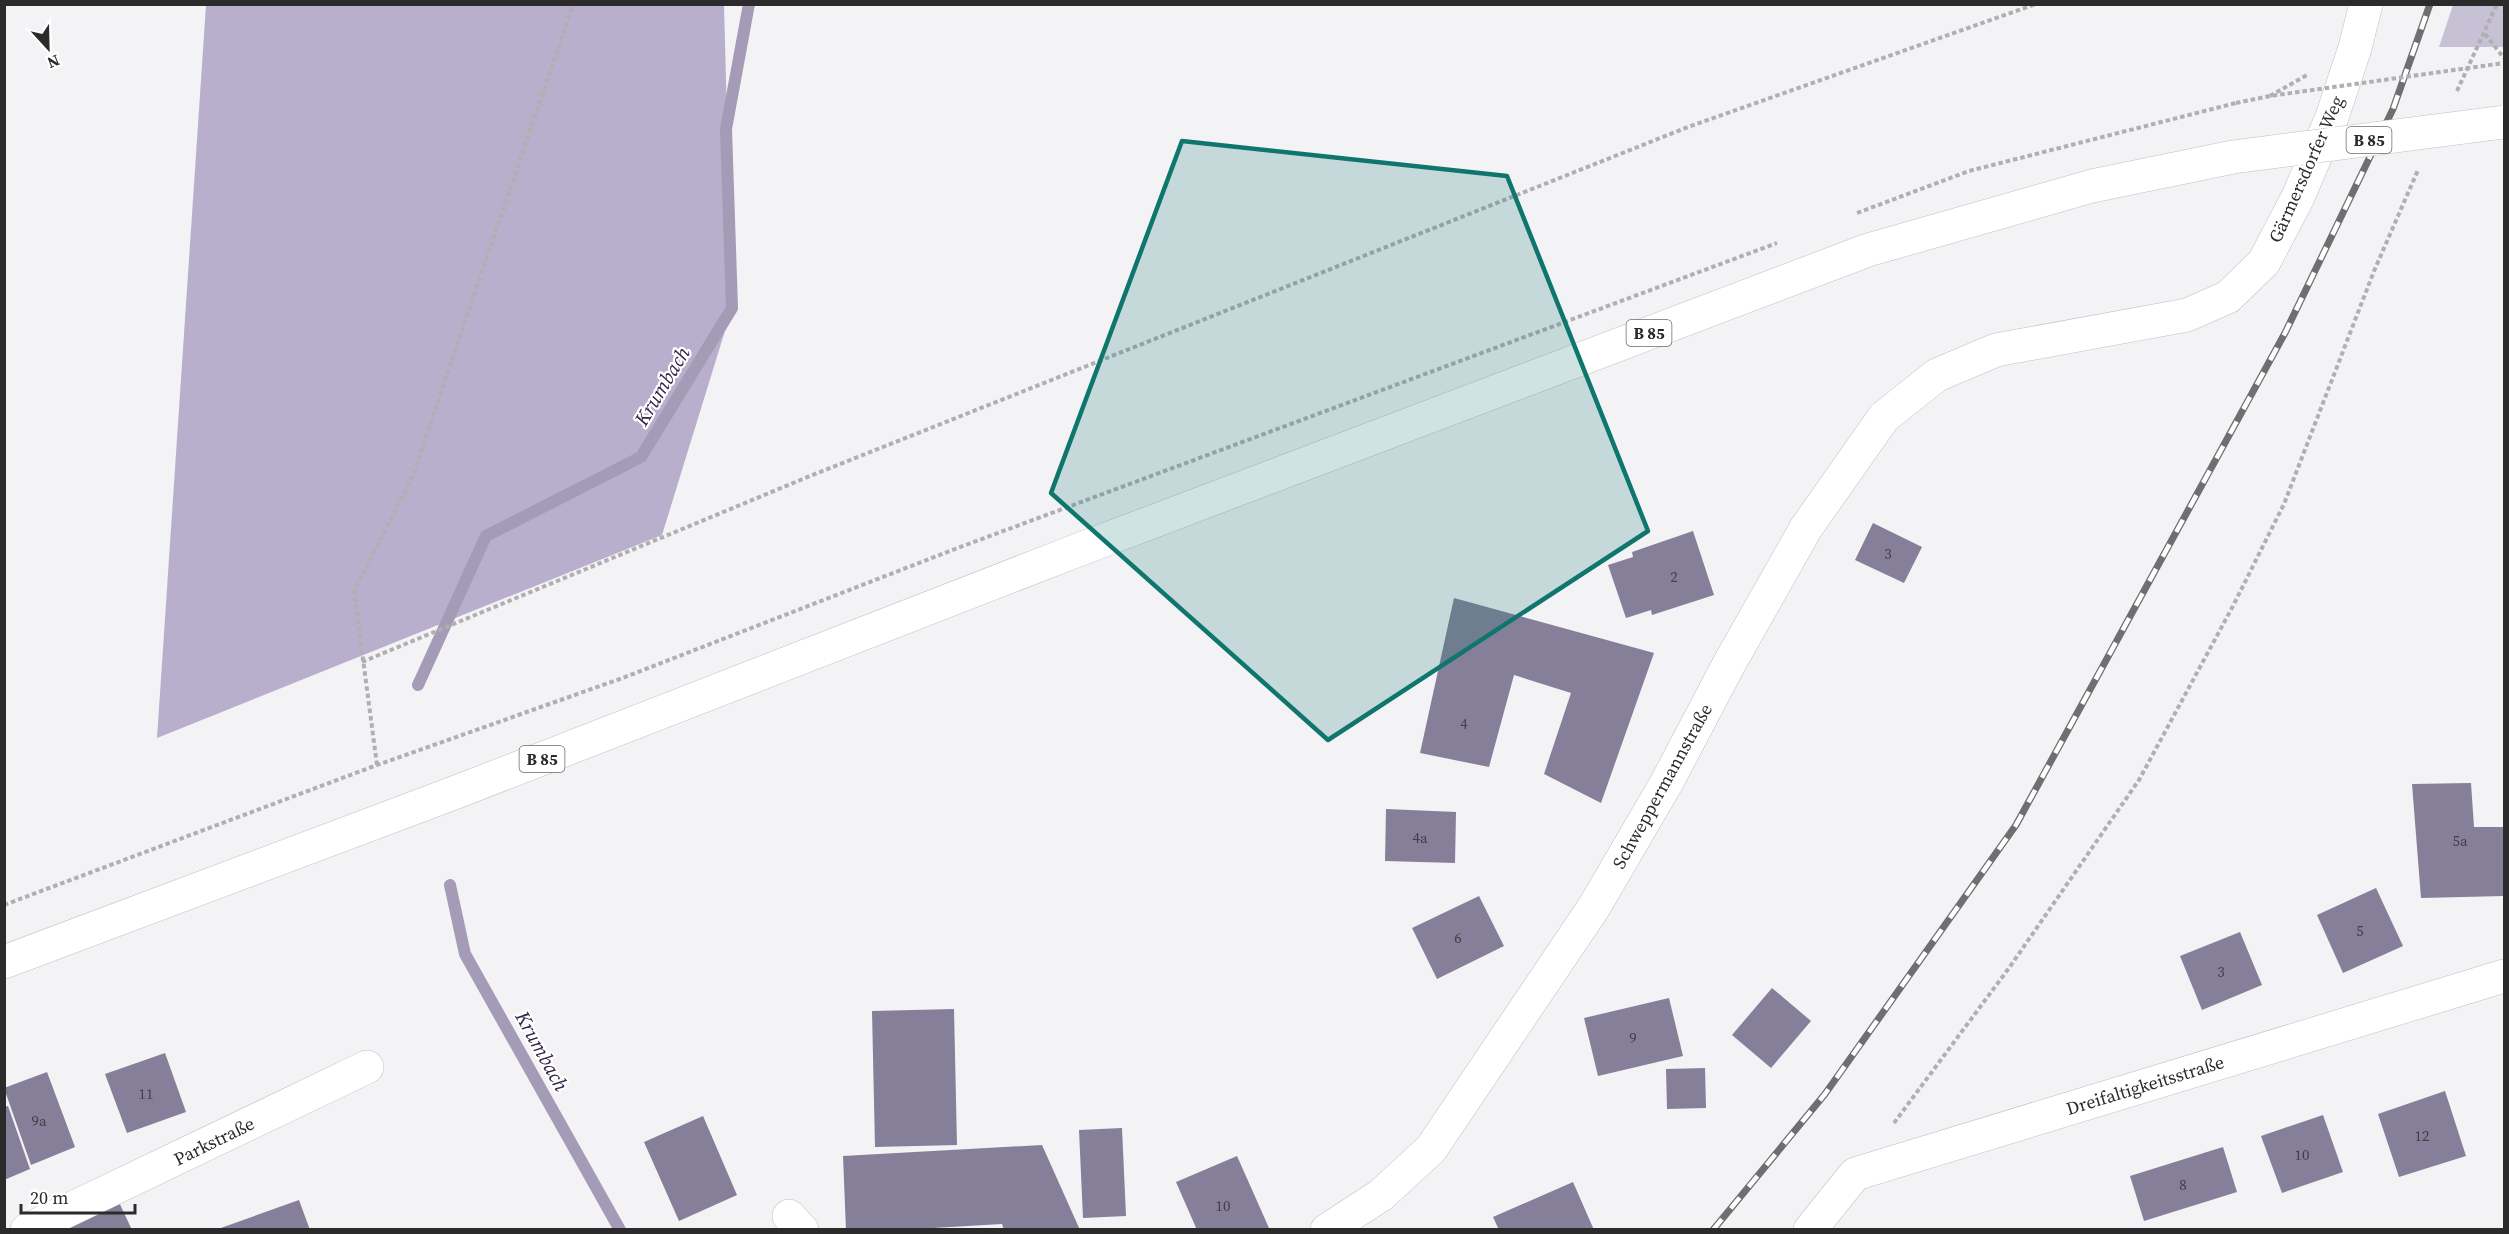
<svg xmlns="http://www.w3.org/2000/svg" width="2509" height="1234" viewBox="0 0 2509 1234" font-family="'Source Serif 4',serif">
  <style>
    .green { fill: #c7c1d6 }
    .forest { fill: #b7afcb }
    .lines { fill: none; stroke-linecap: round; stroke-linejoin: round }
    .stream { stroke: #a49cb7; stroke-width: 12 }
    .building { fill: #867f99 }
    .minor-casing { stroke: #c0bfc2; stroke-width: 34 }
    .major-casing { stroke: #c0bfc2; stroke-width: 34 }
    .path { stroke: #b0afb2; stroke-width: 4; stroke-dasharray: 4.5 3; stroke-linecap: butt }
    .minor { stroke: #fff; stroke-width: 33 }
    .major { stroke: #fff; stroke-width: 33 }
    .rail-casing { stroke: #6f6e70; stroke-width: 7 }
    .rail { stroke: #fff; stroke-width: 4.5; stroke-dasharray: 14; stroke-linecap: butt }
    .major-bridge-casing { stroke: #c0bfc2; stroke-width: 34; stroke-linecap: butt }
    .path-bridge { stroke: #b0afb2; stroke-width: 4; stroke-dasharray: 4.5 3; stroke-linecap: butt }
    .major-bridge { stroke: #fff; stroke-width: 33 }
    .marked { fill: #0f766e; fill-opacity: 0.2; stroke: #0f766e; stroke-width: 4.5; stroke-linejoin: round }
    .labels { text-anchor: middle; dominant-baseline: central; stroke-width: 4.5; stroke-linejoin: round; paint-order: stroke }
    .number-label { font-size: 15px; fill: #424047 }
    .shield { fill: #fff; stroke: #6b6b6b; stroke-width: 1.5 }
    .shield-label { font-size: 16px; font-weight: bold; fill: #2c2b2c }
    .street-label { font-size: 18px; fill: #2c2b2c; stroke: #fff }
    .water-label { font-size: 20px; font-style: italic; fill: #32244b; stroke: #fff }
  </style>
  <rect width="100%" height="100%" fill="#f3f2f5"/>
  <path class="green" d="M2453,5h51v42h-65z"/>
  <path class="forest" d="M206,5h518l8,303 -70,227 -505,203z"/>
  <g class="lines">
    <g class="stream">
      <path d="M418,685l68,-149 155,-79 91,-149 -6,-179 23,-125"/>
      <path d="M450,885l15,69 155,276"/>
    </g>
  </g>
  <g class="building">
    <path d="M1873,523l49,24 -18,36 -49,-23z"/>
    <path d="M1693,531l21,64 -62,20 -1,-5 -25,8 -18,-53 25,-8 -1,-5z"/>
    <path d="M1454,598l200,55 -53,150 -57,-29 27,-81 -57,-18 -25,92 -69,-14z"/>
    <path d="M2471,783l3,44h30v69l-83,2 -9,-114z"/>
    <path d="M1386,809l70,3 -1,51 -70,-2z"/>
    <path d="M2376,888l27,58 -60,27 -26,-58z"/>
    <path d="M1479,896l25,50 -67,33 -25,-51z"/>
    <path d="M2240,932l22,53 -60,25 -22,-54z"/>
    <path d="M1772,988l39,33 -40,47 -39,-33z"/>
    <path d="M1669,998l14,58 -85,20 -14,-58z"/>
    <path d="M954,1009l3,136 -82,2 -3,-136z"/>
    <path d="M165,1053l21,59 -59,21 -22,-59z"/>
    <path d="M1705,1068l1,40 -39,1 -1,-40z"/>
    <path d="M47,1072l28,75 -44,18 -27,-77z"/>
    <path d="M2445,1091l21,65 -67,21 -21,-63z"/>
    <path d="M8,1106l22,63 -26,11v-73z"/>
    <path d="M2323,1115l20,57 -61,21 -21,-57z"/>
    <path d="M703,1116l34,79 -58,26 -35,-79z"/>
    <path d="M1122,1128l4,88 -43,2 -4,-88z"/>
    <path d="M1042,1145l38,85h-76l-2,-6 -103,6h-53l-3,-74z"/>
    <path d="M2223,1147l14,45 -93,29 -14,-45z"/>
    <path d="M1237,1156l32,72 -72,2 -21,-48z"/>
    <path d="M1573,1182l21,48h-95l-6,-13z"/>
    <path d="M117,1198l15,32h-83z"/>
    <path d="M299,1200l11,30h-92v-1z"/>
  </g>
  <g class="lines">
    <g class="minor-casing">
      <g id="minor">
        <path d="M789,1216l13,14"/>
        <path d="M27,1230l340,-163"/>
        <path d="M1327,1230l54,-35 50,-46 163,-242 73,-125 62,-118 77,-136 78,-111 53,-42 59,-25 191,-35 41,-18 36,-35 34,-65 34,-80 23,-69 11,-44"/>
        <path d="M1810,1230l45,-56 649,-198"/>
      </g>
    </g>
    <g class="major-casing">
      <path id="major" d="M4,962l455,-171 619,-241 790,-300 224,-64 141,-29"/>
    </g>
    <g class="path">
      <path d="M2485,34l19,24"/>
      <path d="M2457,91l40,-87"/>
      <path d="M2270,96l37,-21"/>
      <path d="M1857,213l112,-42 267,-68"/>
      <path d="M362,662l448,-186 878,-349 348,-123"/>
      <path d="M377,765l-23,-174 58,-113 161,-474"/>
      <path d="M4,905l373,-140 243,-86 335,-130 822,-306"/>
      <path d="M1894,1123l115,-155 130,-188 94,-174 51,-102 90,-233 44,-101"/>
    </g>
    <use href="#minor" class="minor"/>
    <use href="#major" class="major"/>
    <g class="rail-casing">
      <path id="rail" d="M1713,1230l112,-136 191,-269 269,-492 108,-224 37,-105"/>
    </g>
    <use href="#rail" class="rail"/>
    <g class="major-bridge-casing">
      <path id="major-bridge" d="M2233,157l271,-35"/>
    </g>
    <path class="path-bridge" d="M2236,103l34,-7 234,-33"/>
    <use href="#major-bridge" class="major-bridge"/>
  </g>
  <path class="marked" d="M1182,141l325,35 141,355 -320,209 -277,-247z"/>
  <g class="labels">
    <g class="number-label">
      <text x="1888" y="553">3</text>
      <text x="1674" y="576">2</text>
      <text x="1464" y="723">4</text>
      <text x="1420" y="837">4a</text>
      <text x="2460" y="840">5a</text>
      <text x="2360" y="930">5</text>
      <text x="1458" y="937">6</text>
      <text x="2221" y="971">3</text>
      <text x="1633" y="1037">9</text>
      <text x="146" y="1093">11</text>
      <text x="39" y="1120">9a</text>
      <text x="2422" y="1135">12</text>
      <text x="2302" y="1154">10</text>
      <text x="2183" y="1184">8</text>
      <text x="1223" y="1205">10</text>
    </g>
    <g class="shield">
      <rect x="2346.5" y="127" width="45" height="26" rx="4.5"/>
      <rect x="1626.5" y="320" width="45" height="26" rx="4.5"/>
      <rect x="519.5" y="746" width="45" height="26" rx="4.5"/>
    </g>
    <g class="shield-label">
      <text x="2369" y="140">B 85</text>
      <text x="1649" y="333">B 85</text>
      <text x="542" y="759">B 85</text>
    </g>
    <g class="street-label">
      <text transform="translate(2306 169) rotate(-66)">Gärmersdorfer Weg</text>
      <text transform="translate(1662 786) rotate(-61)">Schweppermannstraße</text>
      <text transform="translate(2145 1085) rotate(-17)">Dreifaltigkeitsstraße</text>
      <text transform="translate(214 1141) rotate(-26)">Parkstraße</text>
    </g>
    <g class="water-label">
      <text transform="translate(662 386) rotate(-59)">Krumbach</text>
      <text transform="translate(542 1051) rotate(61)">Krumbach</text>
    </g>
  </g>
  <rect width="2509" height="1234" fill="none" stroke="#2c2b2c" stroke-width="12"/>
  <g transform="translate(48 48) rotate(158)" stroke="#ffffff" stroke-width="4.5" paint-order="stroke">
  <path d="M0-4.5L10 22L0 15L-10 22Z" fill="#2c2b2c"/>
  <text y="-9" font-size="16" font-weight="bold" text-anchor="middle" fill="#2c2b2c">N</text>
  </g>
  <path d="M21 1204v9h114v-9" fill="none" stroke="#2c2b2c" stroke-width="3"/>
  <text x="30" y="1204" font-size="18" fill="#2c2b2c" stroke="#ffffff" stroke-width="4.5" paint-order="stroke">20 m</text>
</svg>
